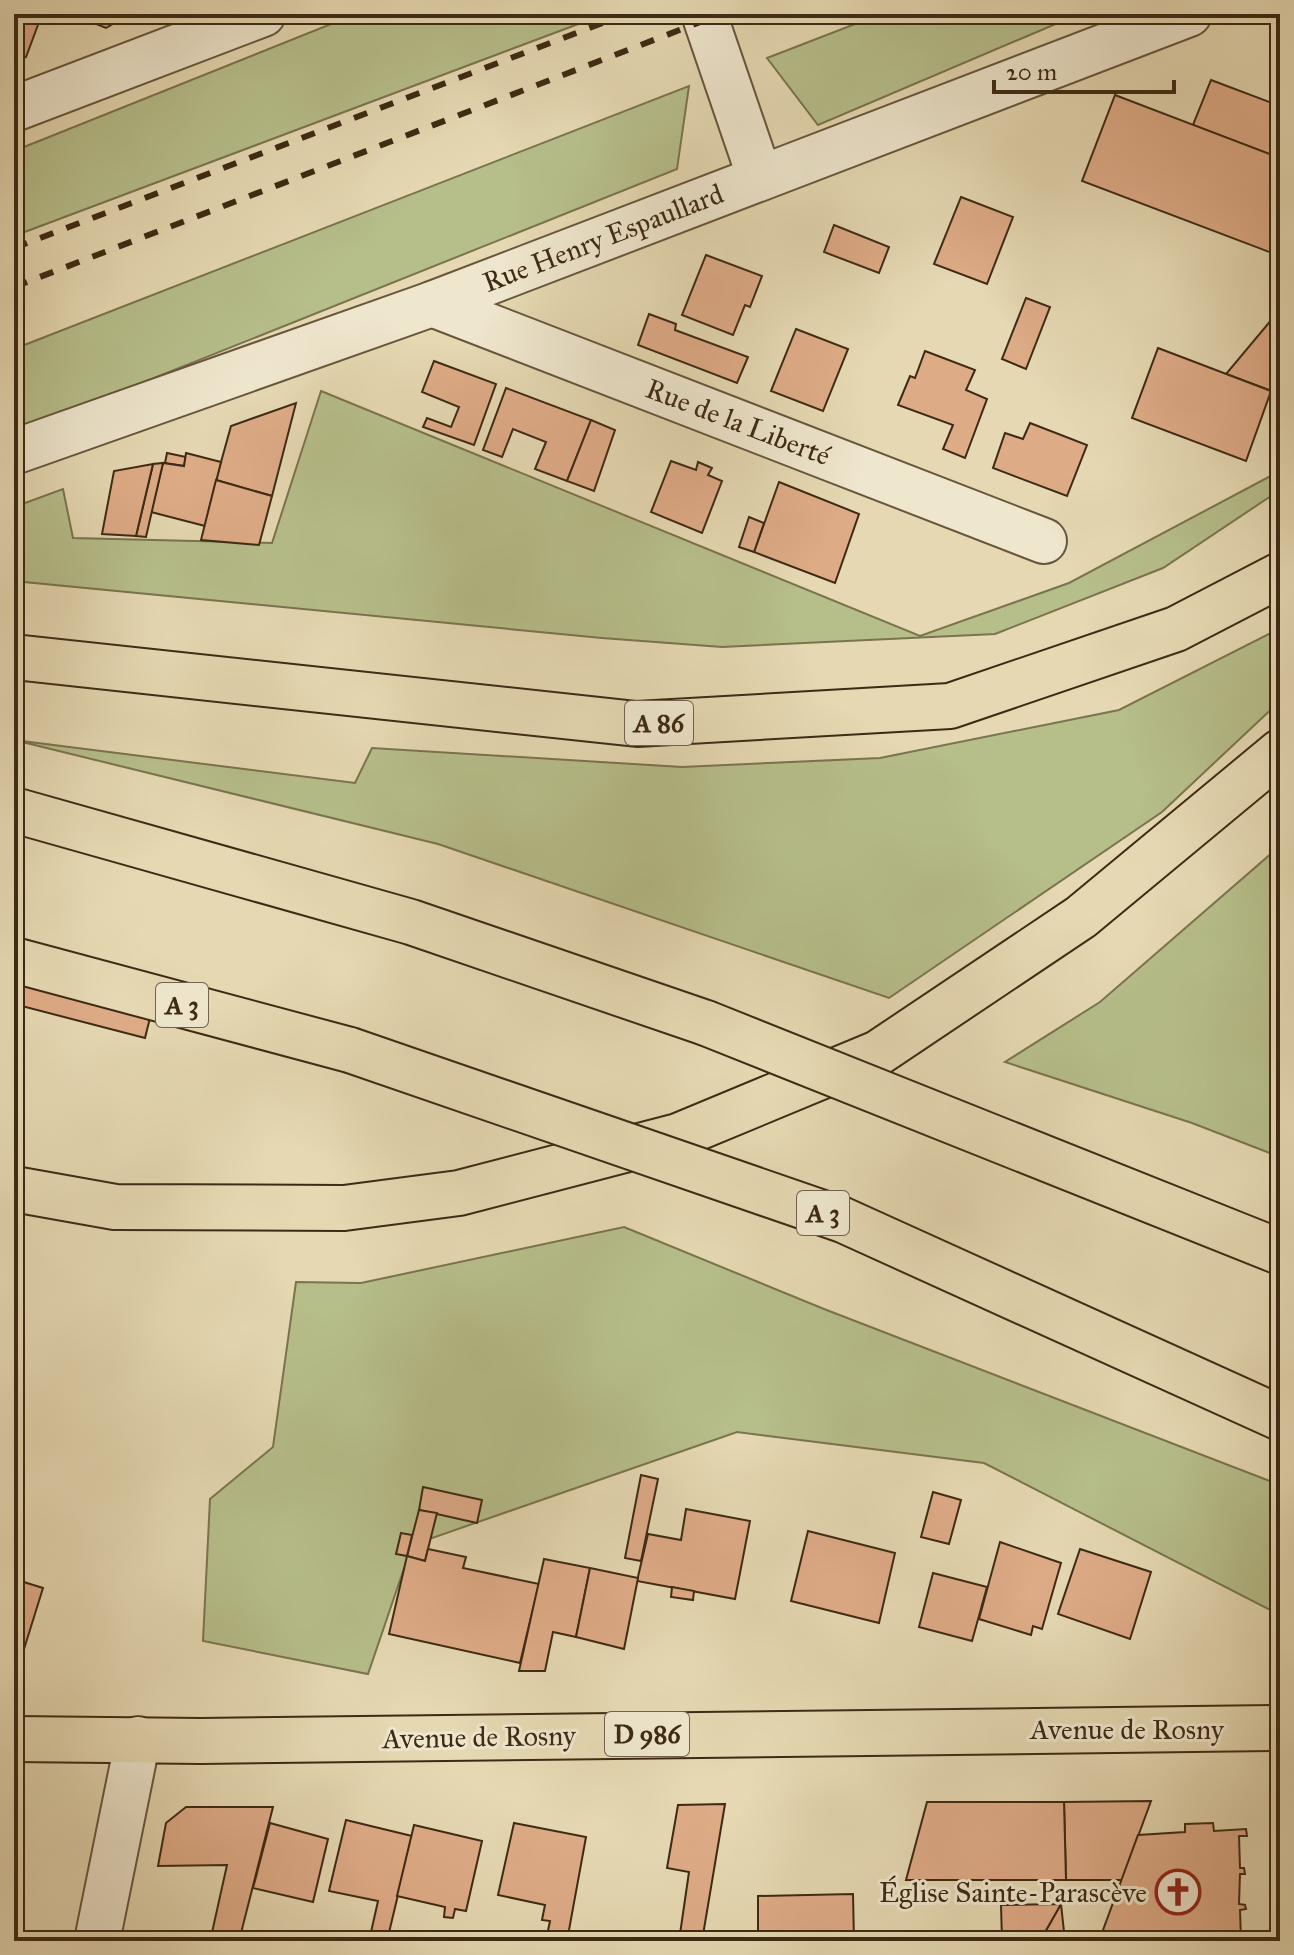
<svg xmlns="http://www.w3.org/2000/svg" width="1294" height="1955" viewBox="0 0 1294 1955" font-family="'IM FELL Great Primer',serif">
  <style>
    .green { fill: #b6be8a; stroke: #7a744f; stroke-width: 2 }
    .building { fill: #deab87; stroke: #3e2a14; stroke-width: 2 }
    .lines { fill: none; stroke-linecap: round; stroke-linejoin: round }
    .minor-casing { stroke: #68563c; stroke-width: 48 }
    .major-casing { stroke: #3e2a14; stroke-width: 48 }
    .highway-casing { stroke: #3e2a14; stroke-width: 48 }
    .minor { stroke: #eee6cd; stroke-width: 44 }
    .major { stroke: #e5d8b2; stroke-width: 44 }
    .highway { stroke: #e5d8b2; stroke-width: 44 }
    .rail { stroke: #3e2a14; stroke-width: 6; stroke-dasharray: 14 14; stroke-linecap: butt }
    .highway-bridge-casing { stroke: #3e2a14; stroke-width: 48; stroke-linecap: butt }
    .highway-bridge { stroke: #e5d8b2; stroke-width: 44 }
    .labels { text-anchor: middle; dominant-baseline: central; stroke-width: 6; stroke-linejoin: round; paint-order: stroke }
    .shield { fill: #eee6cd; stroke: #73624c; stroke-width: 2 }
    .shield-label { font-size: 26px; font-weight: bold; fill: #3e2a14 }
    .street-label { font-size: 28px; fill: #3e2a14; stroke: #eee6cd }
    .poi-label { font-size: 28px; fill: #3e2a14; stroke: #eee6cd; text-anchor: end }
  </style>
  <rect width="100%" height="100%" fill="#e5d8b2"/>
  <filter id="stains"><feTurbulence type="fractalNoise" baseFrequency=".0025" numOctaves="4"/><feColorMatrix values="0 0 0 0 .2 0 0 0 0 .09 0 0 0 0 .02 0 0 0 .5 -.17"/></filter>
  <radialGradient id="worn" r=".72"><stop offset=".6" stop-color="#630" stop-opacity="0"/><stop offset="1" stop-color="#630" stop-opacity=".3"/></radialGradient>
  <g class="green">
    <path d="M356,14h249l-591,222v-85z"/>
    <path d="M881,14h198l-261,111 -51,-67z"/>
    <path d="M689,86l-12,83 -663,265v-85z"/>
    <path d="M321,391l599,245 149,-53 211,-112v19l-117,78 -168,66 -273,13 -120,-9 -588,-57v-74l49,-18 10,49 199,5z"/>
    <path d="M1280,626v75l-118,111 -273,186 -451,-154 -424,-104 341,43 17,-35 310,19 198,-9 239,-48 152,-77z"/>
    <path d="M1280,846v311l-88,-34 -187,-61 95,-60z"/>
    <path d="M624,1227l200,82 456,176v130l-296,-152 -247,-31 -325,113 -44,129 -165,-33 7,-142 63,-52 23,-165 65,1z"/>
  </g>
  <g class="building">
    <path d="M14,14h28l-16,43 -12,6z"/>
    <path d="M71,14h48l-3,8 -10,6z"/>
    <path d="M1211,80l69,26v52l-87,-33z"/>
    <path d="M1115,95l165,63v98l-198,-75z"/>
    <path d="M961,197l52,20 -26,67 -53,-20z"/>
    <path d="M834,225l55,22 -10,26 -55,-21z"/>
    <path d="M706,255l56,21 -12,31 -5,-2 -12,30 -51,-20z"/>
    <path d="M1026,298l24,9 -24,62 -24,-10z"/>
    <path d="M1278,312l2,1v81l-54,-20z"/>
    <path d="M649,314l27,10 -1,6 73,27 -11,26 -99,-38z"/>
    <path d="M796,329l52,20 -25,62 -52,-20z"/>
    <path d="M1158,348l113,43 -25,70 -114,-43z"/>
    <path d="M925,351l50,19 -9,20 21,9 -22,59 -22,-9 10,-24 -55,-20 12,-29 5,2z"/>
    <path d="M434,361l62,23 -22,61 -51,-18 4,-9 24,9 8,-20 -37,-15z"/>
    <path d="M506,388l85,32 -24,61 -32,-12 11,-27 -33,-13 -11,28 -19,-7z"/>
    <path d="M296,403l-24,93 -56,-16 15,-54z"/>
    <path d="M591,420l24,10 -21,61 -27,-10z"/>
    <path d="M1030,423l57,22 -20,51 -74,-28 12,-35 18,6z"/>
    <path d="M167,453l19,4 -2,9 -19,-3z"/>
    <path d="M186,453l35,9 -16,64 -54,-14 12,-49 21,3z"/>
    <path d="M671,461l25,9 2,-8 14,6 -4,7 14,6 -20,52 -51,-21z"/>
    <path d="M163,463l-17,74 -10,-1 17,-72z"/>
    <path d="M153,464l-17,72 -34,-2 12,-63z"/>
    <path d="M216,480l56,16 -13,49 -58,-5z"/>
    <path d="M779,482l80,32 -24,69 -81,-31z"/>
    <path d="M749,517l15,6 -10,29 -15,-5z"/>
    <path d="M14,948l144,38 -13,52 -131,-34z"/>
    <path d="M641,1475l17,4 -17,82 -16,-3z"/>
    <path d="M423,1487l59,13 -5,23 -58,-13z"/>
    <path d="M933,1492l28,8 -12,44 -28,-7z"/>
    <path d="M686,1509l64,12 -15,78 -98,-18 11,-47 33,6z"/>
    <path d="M419,1510l18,3 -12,48 -18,-5z"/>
    <path d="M808,1531l87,22 -16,70 -88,-22z"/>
    <path d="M401,1533l11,2 -5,21 -11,-2z"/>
    <path d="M1000,1542l61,21 -19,66 -9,-3 -2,9 -52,-16z"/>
    <path d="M428,1549l38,8 -3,11 76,16 -19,79 -131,-29 18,-78 18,5z"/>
    <path d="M1080,1549l71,23 -21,67 -72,-25z"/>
    <path d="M544,1559l46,9 -14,69 -23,-5 -8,39h-26z"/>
    <path d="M590,1568l48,10 -14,71 -48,-12z"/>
    <path d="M933,1573l54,14 -15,54 -53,-14z"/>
    <path d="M14,1579l29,9 -23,74 -6,-2z"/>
    <path d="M672,1587l22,4 -1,9 -22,-3z"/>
    <path d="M1151,1801l-29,79h-56l-2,-78z"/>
    <path d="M927,1802h137l2,78h-160z"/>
    <path d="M725,1804l-23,137h-23l10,-69 -22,-4 11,-63z"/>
    <path d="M186,1807h87l-34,134h-51l2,-9 21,5 16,-72 -69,1 8,-43z"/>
    <path d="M346,1820l66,16 -25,105h-18l9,-40 -49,-10z"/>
    <path d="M270,1823l58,16 -15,63 -60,-14z"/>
    <path d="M514,1823l72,14 -19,104 -21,-1 4,-19 -8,-1 3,-15 -47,-10z"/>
    <path d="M1213,1823l1,8 32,-2 1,7h-8l1,32h4l1,6h-5l-1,30 6,1 1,4 -6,1 1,30 4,1h-146l39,-106 47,-3v-8z"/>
    <path d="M414,1825l68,16 -16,70 -11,-2 -2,9 -9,-1 1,-10 -48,-11z"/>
    <path d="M853,1894l1,47h-96v-45z"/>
    <path d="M1061,1904l4,37h-25z"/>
    <path d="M1061,1904l-21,37h-38l-1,-36z"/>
  </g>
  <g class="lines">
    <g class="minor-casing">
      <g id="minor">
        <path d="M704,14l56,164"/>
        <path d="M14,109l249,-95"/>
        <path d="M432,304l612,237"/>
        <path d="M14,452l418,-148 757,-290"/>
        <path d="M97,1941l41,-202"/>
      </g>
    </g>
    <g class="major-casing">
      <path id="major" d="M14,1739l187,2 1079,-13"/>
    </g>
    <g class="highway-casing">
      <g id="highway">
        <path d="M14,657l623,67 313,-18 226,-77 104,-54"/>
        <path d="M14,810l397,112 295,101"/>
        <path d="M14,960l336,90"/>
        <path d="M14,1189l101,18 229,1 115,-15 219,-57 200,-83 203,-136 199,-165"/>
      </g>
    </g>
    <use href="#minor" class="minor"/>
    <use href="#major" class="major"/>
    <use href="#highway" class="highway"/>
    <g class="rail">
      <path d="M14,248l612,-234"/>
      <path d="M14,287l707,-273"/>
    </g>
    <g class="highway-bridge-casing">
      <g id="highway-bridge">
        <path d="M706,1023l574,229"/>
        <path d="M350,1050l493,170 437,198"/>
      </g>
    </g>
    <use href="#highway-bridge" class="highway-bridge"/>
  </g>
  <defs>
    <g id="church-ring" transform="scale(2.3)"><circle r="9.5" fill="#eee6cd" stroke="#8f2418" stroke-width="1.5"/><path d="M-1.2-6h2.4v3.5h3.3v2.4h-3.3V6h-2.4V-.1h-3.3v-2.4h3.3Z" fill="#8f2418"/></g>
  </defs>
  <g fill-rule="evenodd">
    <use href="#church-ring" x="1178" y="1892"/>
  </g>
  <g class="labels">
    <g class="shield">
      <rect x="625" y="701" width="68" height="44" rx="6"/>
      <rect x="156" y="983" width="52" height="44" rx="6"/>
      <rect x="797" y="1191" width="52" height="44" rx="6"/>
      <rect x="605" y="1712" width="84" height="44" rx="6"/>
    </g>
    <g class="shield-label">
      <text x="659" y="723">A 86</text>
      <text x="182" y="1005">A 3</text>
      <text x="823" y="1213">A 3</text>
      <text x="647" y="1734">D 986</text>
    </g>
    <g class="street-label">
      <text transform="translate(603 238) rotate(-21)">Rue Henry Espaullard</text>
      <text transform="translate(738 422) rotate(21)">Rue de la Liberté</text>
      <text x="1127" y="1729">Avenue de Rosny</text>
      <text transform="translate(479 1737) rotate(-1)">Avenue de Rosny</text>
    </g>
    <g class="poi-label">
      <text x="1147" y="1892">Église Sainte-Parascève</text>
    </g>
  </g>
  <rect width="1294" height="1955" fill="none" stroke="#e5d8b2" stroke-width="48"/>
  <rect x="16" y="16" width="1262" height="1923" fill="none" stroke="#3e2a14" stroke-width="4"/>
  <rect x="24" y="24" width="1246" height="1907" fill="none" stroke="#3e2a14" stroke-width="2"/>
  <path d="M994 80v12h180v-12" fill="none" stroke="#3e2a14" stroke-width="4"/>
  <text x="1006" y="80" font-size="24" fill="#3e2a14" stroke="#eee6cd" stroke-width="6" paint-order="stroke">20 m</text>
  <rect width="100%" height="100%" filter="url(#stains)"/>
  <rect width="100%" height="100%" fill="url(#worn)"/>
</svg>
